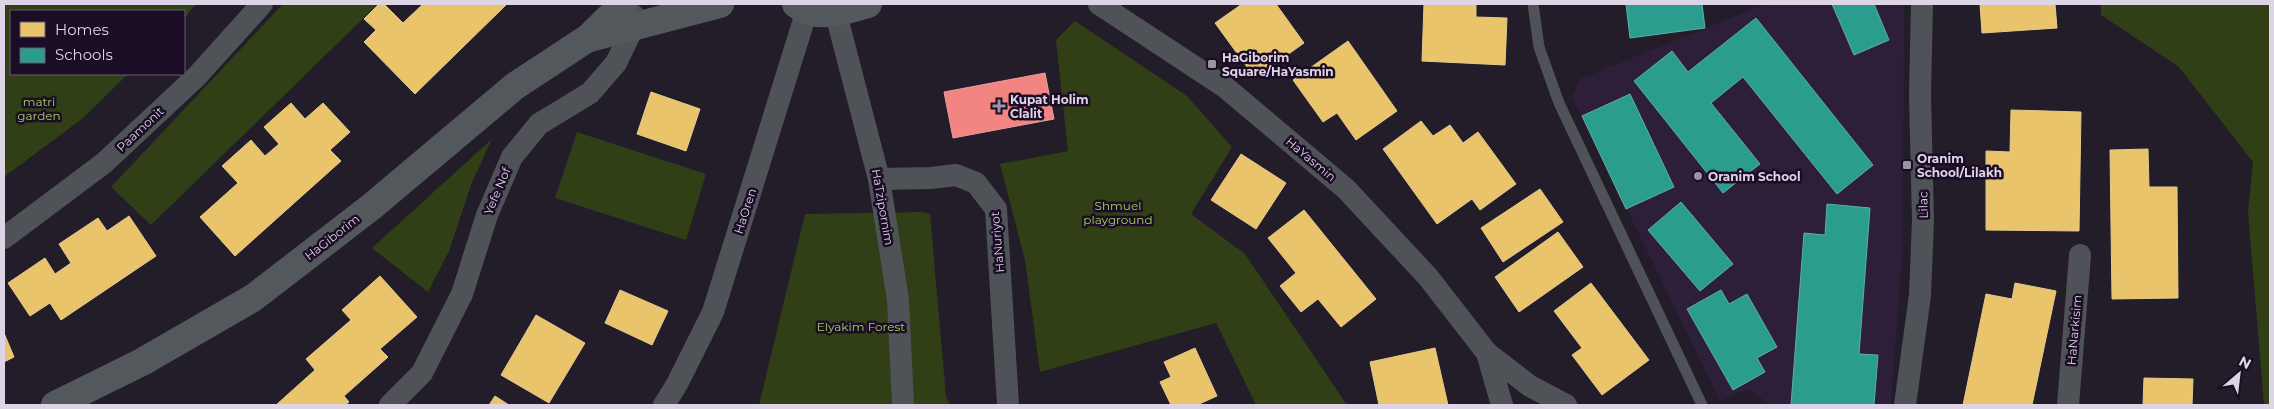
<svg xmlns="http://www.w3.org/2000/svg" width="2274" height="409" viewBox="0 0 2274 409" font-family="Montserrat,sans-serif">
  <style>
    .built { fill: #2d1e39 }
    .green { fill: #303f16 }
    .homes { fill: #e9c46a; stroke: #e5c98f }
    .schools { fill: #2a9d8f; stroke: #60aea9 }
    .health { fill: #f28482; stroke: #ec9ca0 }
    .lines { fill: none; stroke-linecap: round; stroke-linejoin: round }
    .lane { stroke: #4f5357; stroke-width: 11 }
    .street { stroke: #4f5357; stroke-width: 22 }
    .secondary { stroke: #52585b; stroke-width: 28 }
    .poi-dot { fill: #9c94a3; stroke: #1b0d25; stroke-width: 2 }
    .labels { text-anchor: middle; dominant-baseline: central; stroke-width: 5; stroke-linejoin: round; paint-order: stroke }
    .poi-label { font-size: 12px; font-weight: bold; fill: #ddd4e5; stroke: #1b0d25; text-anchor: start }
    .park-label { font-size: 12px; fill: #a3d25e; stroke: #1b0d25 }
    .street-label { font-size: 12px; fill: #ddd4e5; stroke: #1b0d25 }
  </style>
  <rect width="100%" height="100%" fill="#231c29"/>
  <path class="built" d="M1765,4h139l-1,238 -12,163h-121l-21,-16 -29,12 -148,-304 8,-18z"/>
  <g class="green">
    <path d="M6,4h190l-12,15v-8h-173v63h117l-45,44 -79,59v-169z"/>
    <path d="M283,4h95l-227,221 -40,-38z"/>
    <path d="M2101,4h169v401h-6l-16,-193 5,-50 -74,-95 -78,-52z"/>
    <path d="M1075,21l112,75 45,51 -41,67 54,40 102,151h-91l-40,-82 -176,49 -15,-112 -25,-96 68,-13 -12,-111z"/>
    <path d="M577,132l129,42 -20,66 -131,-42z"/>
    <path d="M492,139l-20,43 -23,69 -21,41 -56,-44z"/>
    <path d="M924,212l6,2 16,182 4,9h-191l46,-191z"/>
  </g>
  <g class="homes">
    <path d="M379,4h5l19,19 20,-19h84l-92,90 -51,-52 12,-12 -12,-11z"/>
    <path d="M1242,4h34l28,39 -49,35 -40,-55z"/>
    <path d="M1424,4h52v13l31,1 -2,47 -83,-4z"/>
    <path d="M1980,4h75l2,24 -75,5z"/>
    <path d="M1348,41l49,70 -41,29 -19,-27 -14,9 -30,-42z"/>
    <path d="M651,92l49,17 -14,42 -49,-17z"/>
    <path d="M291,103l14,16 18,-16 27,29 -20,18 11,11 -106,95 -35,-39 38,-34 -16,-17 29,-26 14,16 14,-12 -15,-17z"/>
    <path d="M2011,110l70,2 -2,119 -93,-1v-79l24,1z"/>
    <path d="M1421,121l12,15 17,-11 13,18 15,-11 38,52 -36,26 -8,-11 -35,25 -54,-75z"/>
    <path d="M2148,149l1,38h28l1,111 -66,1 -2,-149z"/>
    <path d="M1241,154l45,29 -30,46 -45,-29z"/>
    <path d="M1540,189l23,33 -60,40 -22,-34z"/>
    <path d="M1304,210l72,89 -35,28 -23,-28 -17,13 -21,-26 16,-13 -28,-35z"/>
    <path d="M129,216l27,40 -95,64 -11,-17 -20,13 -22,-33 37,-25 10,16 16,-11 -12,-19 39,-26 9,13z"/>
    <path d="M1558,232l25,35 -64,45 -24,-35z"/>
    <path d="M380,276l37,41 -37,32 8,8 -44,39 5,6 -4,3h-69l39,-35 -9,-11 45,-39 -9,-10z"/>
    <path d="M1591,283l58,77 -47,35 -30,-40 10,-7 -28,-37z"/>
    <path d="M2015,283l41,8 -24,114h-69l23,-111 26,5z"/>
    <path d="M620,290l48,21 -16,34 -47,-22z"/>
    <path d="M536,315l49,28 -36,60 -48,-28z"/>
    <path d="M4,333l10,24 -10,5z"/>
    <path d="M1195,348l22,48 -20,9h-26l-11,-23 11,-5 -7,-15z"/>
    <path d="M1435,348l13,57h-69l-9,-43z"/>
    <path d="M2144,378l49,1 -1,26h-49z"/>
    <path d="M495,396l14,9h-20z"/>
  </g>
  <g class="schools">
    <path d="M1626,4h76l3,24 -75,10z"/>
    <path d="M1832,4h42l15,36 -35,15z"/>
    <path d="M1756,18l117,147 -36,29 -94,-117 -32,26 49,61 -37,29 -89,-112 38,-30 16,21z"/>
    <path d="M1630,94l44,93 -48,22 -44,-93z"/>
    <path d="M1681,202l52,62 -33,27 -52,-61z"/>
    <path d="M1827,204l43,4 -11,146 19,1 -4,50h-83l13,-172 21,2z"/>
    <path d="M1721,290l8,14 18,-10 30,53 -20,11 8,14 -32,18 -46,-81z"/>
  </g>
  <path class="health" d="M1045,73l9,46 -101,19 -9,-46z"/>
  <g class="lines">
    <path class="lane" d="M1533,4l6,43 20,56 143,302"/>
    <g class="street">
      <path d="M1099,4l126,83 121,102 82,88 59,76 43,33 36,19"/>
      <path d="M836,14l43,165 19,121 5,105"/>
      <path d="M879,179l52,-1 25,-3 20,8 20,26 12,196"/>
      <path d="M4,238l100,-75 93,-87 65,-72"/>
      <path d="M1487,353l15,52"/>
      <path d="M390,405l32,-32 40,-79 25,-79 25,-58 27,-33 51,-31 26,-30 18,-37 -1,-11"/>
      <path d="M664,405l13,-21 36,-72 94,-302"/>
      <path d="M1905,405l15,-110 3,-74 -3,-126 2,-91"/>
      <path d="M2068,405l12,-150"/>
    </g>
    <g class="secondary">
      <path d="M796,4c21,17 49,7 72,0"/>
      <path d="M590,38l130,-34"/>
      <path d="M55,405l87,-43 111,-64 118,-91 144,-121 73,-48 35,-34"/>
    </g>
  </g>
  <g class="poi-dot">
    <rect x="1207" y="59" width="10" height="10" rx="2.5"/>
    <path d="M996.5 98.5h5v5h5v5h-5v5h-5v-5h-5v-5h5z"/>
    <rect x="1902" y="160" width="10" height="10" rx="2.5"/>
    <circle cx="1698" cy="176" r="5"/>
  </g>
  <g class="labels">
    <g class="poi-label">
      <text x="1222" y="57">HaGiborim<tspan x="1222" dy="14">Square/HaYasmin</tspan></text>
      <text x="1010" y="99">Kupat Holim<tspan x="1010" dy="14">Clalit</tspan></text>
      <text x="1917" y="158">Oranim<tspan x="1917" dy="14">School/Lilakh</tspan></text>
      <text x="1708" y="176">Oranim School</text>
    </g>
    <g class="park-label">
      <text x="39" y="101">matri<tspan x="39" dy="14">garden</tspan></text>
      <text x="1118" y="205">Shmuel<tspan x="1118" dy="14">playground</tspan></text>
      <text x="861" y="326">Elyakim Forest</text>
    </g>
    <g class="street-label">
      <text transform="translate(140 129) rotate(-43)">Paamonit</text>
      <text transform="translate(1311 159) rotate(40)">HaYasmin</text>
      <text transform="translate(497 191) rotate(-67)">Yefe Nof</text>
      <text transform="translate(1923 205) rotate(-91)">Lilac</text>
      <text transform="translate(883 207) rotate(80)">HaTzipornim</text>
      <text transform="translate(745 211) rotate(-72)">HaOren</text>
      <text transform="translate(332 237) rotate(-38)">HaGiborim</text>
      <text transform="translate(997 242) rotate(-95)">HaNuriyot</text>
      <text transform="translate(2074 330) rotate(-85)">HaNarkisim</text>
    </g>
  </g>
  <rect width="2274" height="409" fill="none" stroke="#ddd4e5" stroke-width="10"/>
  <rect x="10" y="10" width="175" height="65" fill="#1b0d25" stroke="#695d72"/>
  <rect x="20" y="22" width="25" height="15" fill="#e9c46a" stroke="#695d72"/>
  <text x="55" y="35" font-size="15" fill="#ddd4e5">Homes</text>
  <rect x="20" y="48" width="25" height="15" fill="#2a9d8f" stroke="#695d72"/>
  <text x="55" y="60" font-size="15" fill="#ddd4e5">Schools</text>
  <g transform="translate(2239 374) rotate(28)" stroke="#1b0d25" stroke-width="4" paint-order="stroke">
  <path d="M0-4L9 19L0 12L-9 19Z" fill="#ddd4e5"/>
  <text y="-8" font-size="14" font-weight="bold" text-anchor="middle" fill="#ddd4e5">N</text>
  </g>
</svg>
